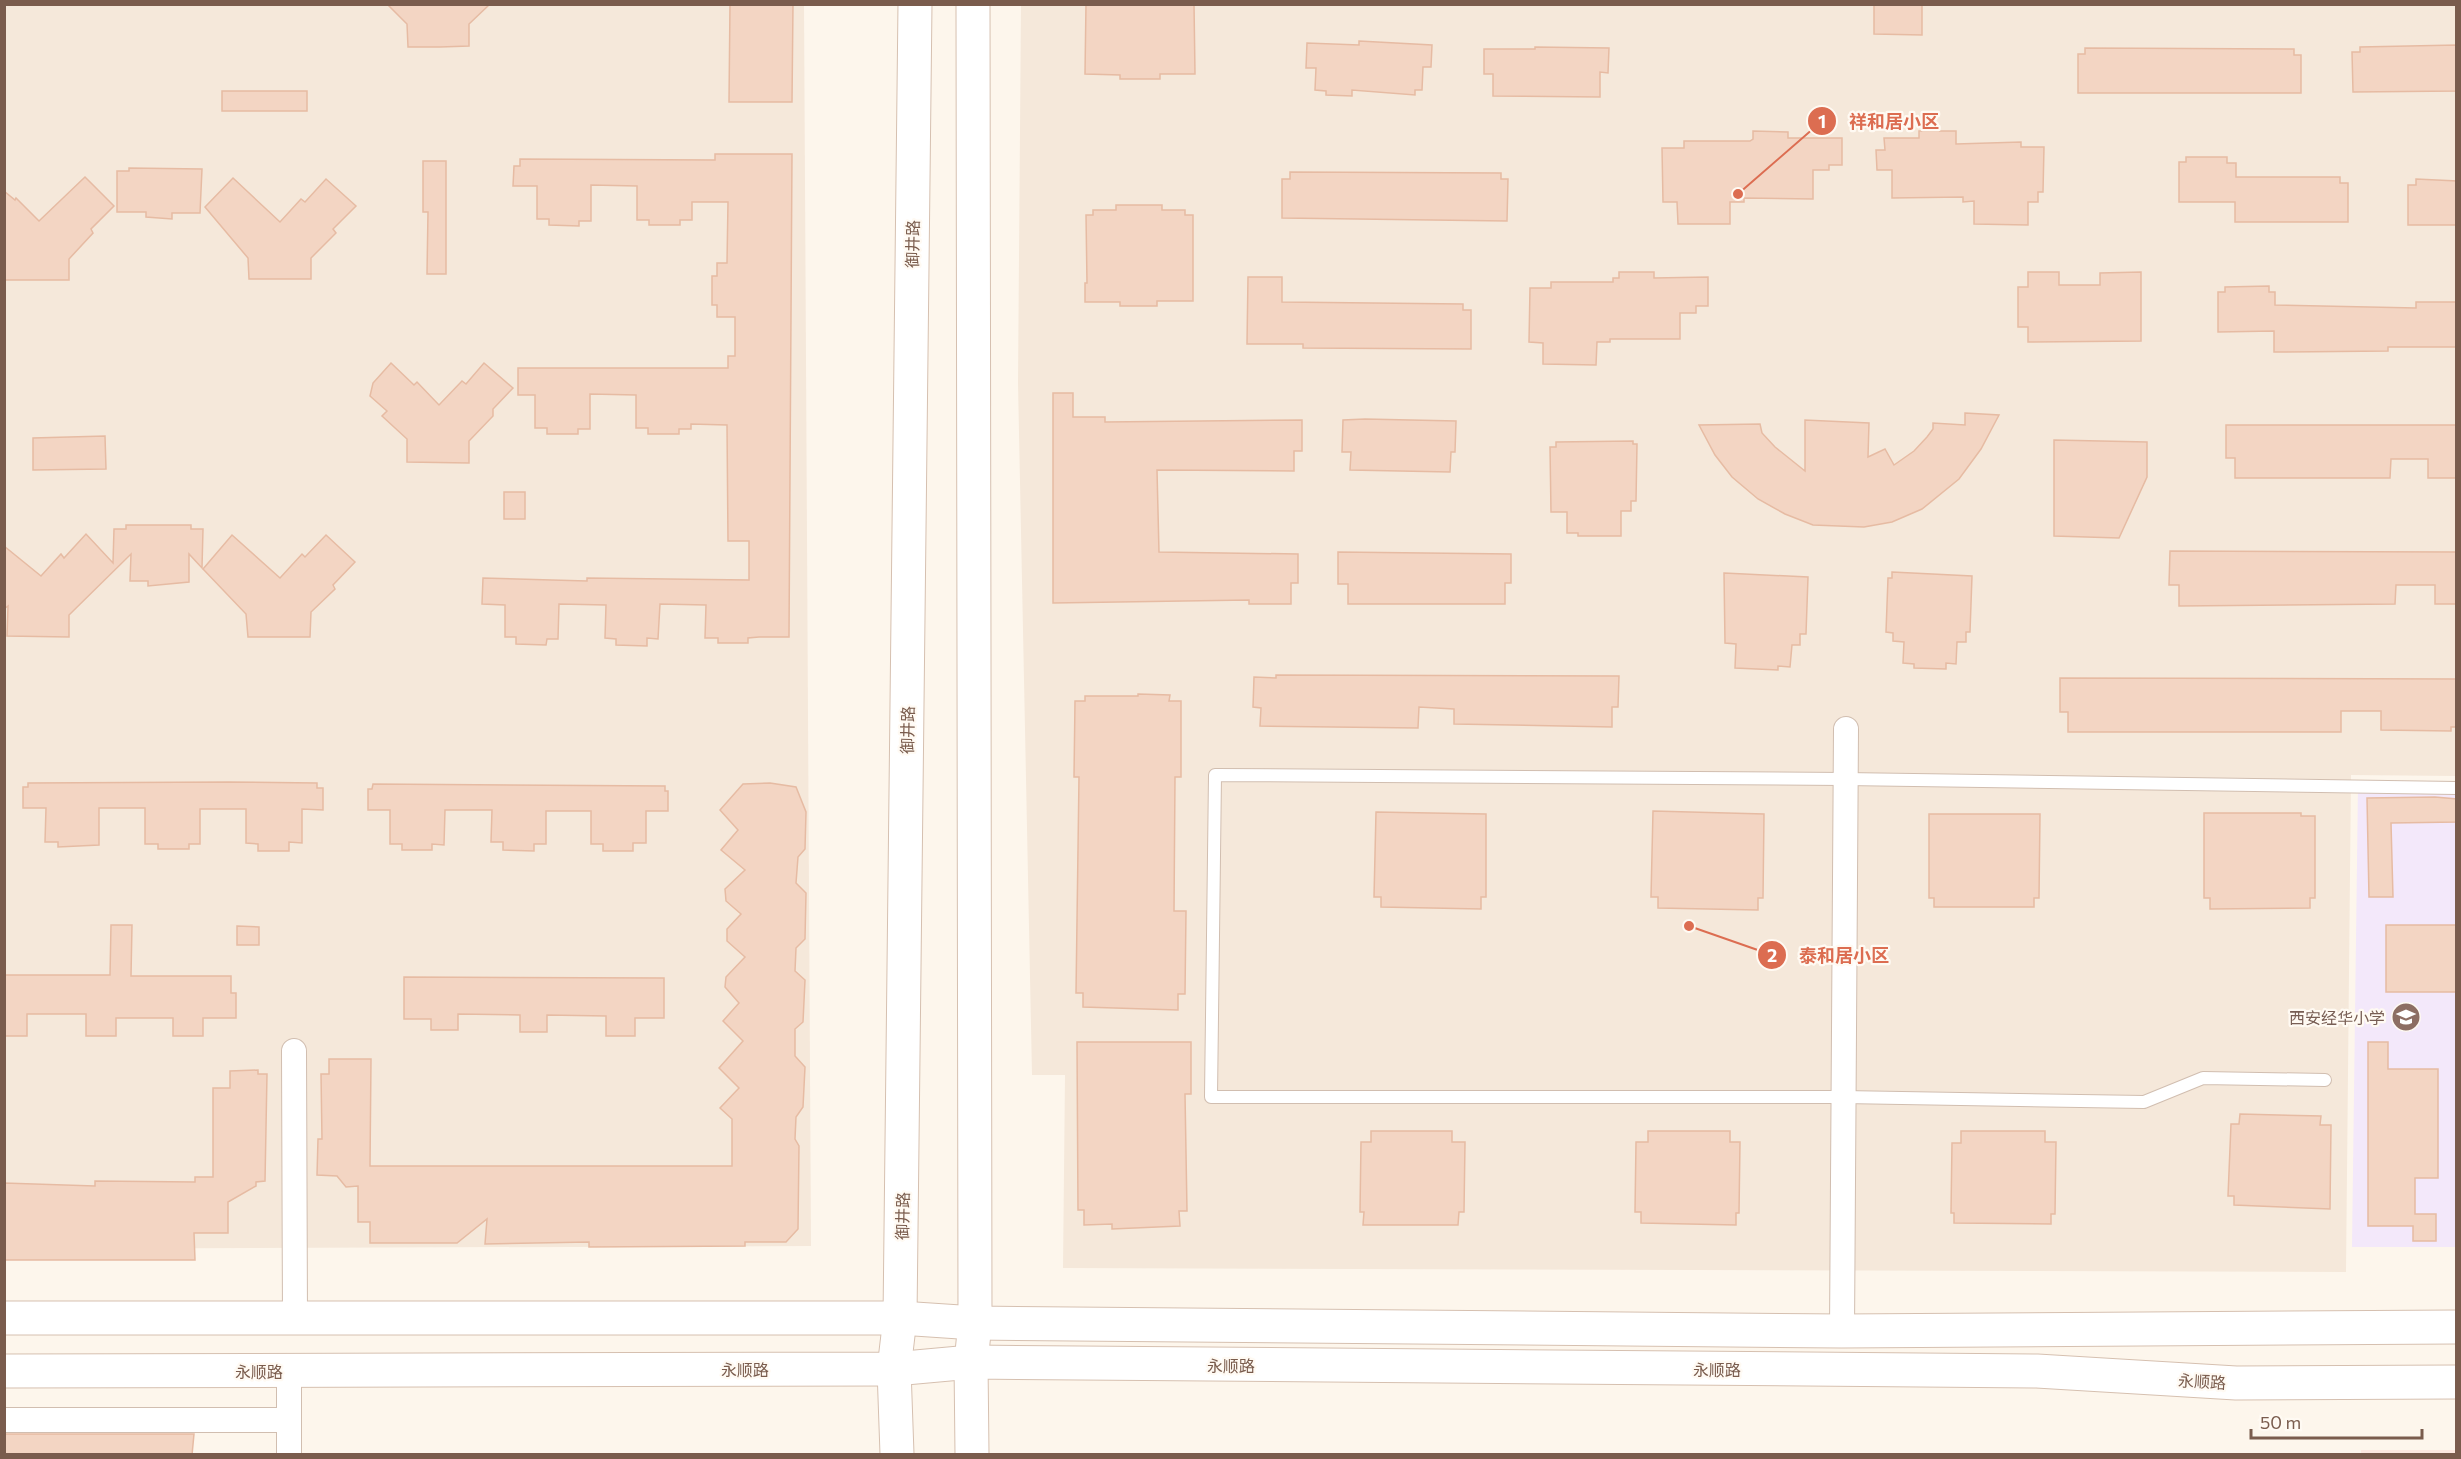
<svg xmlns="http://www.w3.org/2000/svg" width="2461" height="1459" viewBox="0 0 2461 1459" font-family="Commissioner,'Noto Sans SC',sans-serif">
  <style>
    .residential { fill: #f5e8da }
    .commercial { fill: #fde8e0 }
    .education { fill: #f3e8fa }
    .building { fill: #f3d5c3; stroke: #e6bba3; stroke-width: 1.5 }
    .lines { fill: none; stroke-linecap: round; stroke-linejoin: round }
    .lane-casing { stroke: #d1beb0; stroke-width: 14 }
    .street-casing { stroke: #d1beb0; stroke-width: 26 }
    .secondary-casing { stroke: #d6c0b0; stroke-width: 35 }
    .lane { stroke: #fff; stroke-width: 12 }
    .street { stroke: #fff; stroke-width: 24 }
    .secondary { stroke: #fff; stroke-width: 33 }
    .labels { text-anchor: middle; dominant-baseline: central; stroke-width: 4.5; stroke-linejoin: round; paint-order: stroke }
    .street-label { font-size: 16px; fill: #7a5c4d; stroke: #fffaf3 }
    .education-label { font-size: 16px; fill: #785e54; stroke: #fffaf3; text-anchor: end }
    .leader { fill: none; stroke: #dc6d51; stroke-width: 2 }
    .callout-dot { fill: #dc6d51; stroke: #fffaf3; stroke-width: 2 }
    .mark-label { font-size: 18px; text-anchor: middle; font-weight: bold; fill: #fff }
    .callout-label { font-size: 18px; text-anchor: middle; font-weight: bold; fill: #dc6d51; stroke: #fffaf3; stroke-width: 4.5; stroke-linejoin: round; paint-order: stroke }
  </style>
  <rect width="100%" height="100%" fill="#fdf6ec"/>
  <g class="residential">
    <path d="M4,5h800l7,1241 -806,3z"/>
    <path d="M1021,5h1435v771l-105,-1 -5,497 -1283,-4 2,-193h-33l-14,-692z"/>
  </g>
  <rect class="commercial" x="2361" y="1450" width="95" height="4"/>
  <path class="education" d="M2358,785l98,2v460h-104z"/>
  <g class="building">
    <path d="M387,4h103l-21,20v22l-29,1h-32l-1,-23z"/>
    <path d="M730,4h63l-1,98h-63z"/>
    <path d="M1086,4h108l1,70h-35v5h-40v-4l-35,-1z"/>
    <path d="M1874,4h48v31l-48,-1z"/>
    <path d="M1359,41l73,4 -1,22h-8l-1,23h-7v5l-63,-5v6l-26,-1v-4l-11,-1 1,-22h-10l1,-25 52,2z"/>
    <path d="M2457,45v46l-104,1 -1,-40h8v-5z"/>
    <path d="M1535,47l74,1 -1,25 -8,-1v25l-107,-1v-22h-9v-25h51z"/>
    <path d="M2085,48l209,1v6h7v38h-223v-39h7z"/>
    <rect x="222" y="91" width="85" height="20"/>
    <path d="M1753,131l35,1v6h54v27h-13v5h-16v29l-69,-1v4h-14v22h-52l-1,-22h-14l-1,-54h22v-7h66l3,-2z"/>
    <path d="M1919,131h37v13l65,-2v5h23l-1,45h-5v10h-10v23l-54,-1v-23l-11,1v-5l-71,1v-28h-15l-1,-20h9l-1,-12h35z"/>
    <path d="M715,154h77l-3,483h-30l-11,1v5h-30v-5h-13l1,-33 -46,-1 -2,35 -11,-1v8l-31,-1v-6l-11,-1 1,-33 -47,-1 -1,35h-11l-1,6 -30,-1v-7h-11v-32l-23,-1 1,-26 104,3v-3l162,2v-39h-21l-1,-116 -36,-1v5h-12v5h-31v-6h-12v-33l-46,-1v35h-12v5h-31v-6h-12v-33h-17v-27h210v-12h7v-39h-18v-12h-5v-29h5v-13h10l1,-61h-36v18h-12v5h-31v-5h-12v-34l-46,-1v36h-12v5l-30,-1v-6h-12v-33h-24l1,-20h6v-7l195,1z"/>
    <path d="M2186,157h41v6h9v14h104v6h8v39h-113v-20h-56v-40h7z"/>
    <path d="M423,161h23v113h-19l1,-62h-5z"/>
    <path d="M129,168l73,1 -2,44h-28v6l-26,-2v-5h-29v-41h12z"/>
    <path d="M1290,172l211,1v6h7l-1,42 -225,-3v-39h8z"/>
    <path d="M85,177l29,29 -23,23 2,4 -24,26v21h-65v-89l11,9 1,-2 23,23z"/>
    <path d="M233,178l47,44 21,-23 4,3 21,-23 30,27 -23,23 3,4 -25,25v21h-62l-1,-21 -43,-51z"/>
    <path d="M2416,179l41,2v44h-49v-40h8z"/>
    <path d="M1116,205h46v5h23v5h8v86h-36v5h-37v-4h-35v-19h2l-1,-68h7v-5h23z"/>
    <path d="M1619,272h35v6l54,-1v29h-12v7h-16v26h-70v3h-13l-1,23 -53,-1v-21l-14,-1 1,-54h21v-6h62v-4h6z"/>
    <path d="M2028,272h31v13h41v-12l41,-1v69l-113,1v-15h-10v-40h10z"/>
    <path d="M1248,277h34v25l181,2v6h8v39l-168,-1v-4h-56z"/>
    <path d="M2269,286v6h6v13l141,3v-6h41v45h-69v4l-114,1v-21l-56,1v-40h7v-5z"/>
    <path d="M391,363l23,22 3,-3 22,23 23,-24 4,3 18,-21 29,25 -20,21v7l-24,25v22l-62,-1v-23l-25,-23 5,-5 -17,-15 3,-13z"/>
    <path d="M1053,393h20v24h32v5l197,-2v31h-8v20l-137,-1 2,82 139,2v29h-7v21h-42v-4l-196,3z"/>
    <path d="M1965,413l34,2 -18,34 -22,30 -37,30 -30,13 -28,5 -51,-2 -28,-11 -27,-15 -26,-22 -17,-22 -16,-30 61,-1 2,9 13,14 30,24v-51l64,3 -1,34 17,-8 9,16 20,-14 13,-14 6,-8v-6l32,2z"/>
    <path d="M1365,419l91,2 -1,31h-4l-1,20 -100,-2 1,-18h-9l1,-32z"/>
    <path d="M2226,425h231v53h-29v-19h-37l-1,19h-155v-20h-9z"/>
    <path d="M105,436l1,33 -73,1v-32z"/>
    <path d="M2054,440l93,2v35l-28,61 -65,-2z"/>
    <path d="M1633,441v3h4l-1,57h-5v10h-10v25h-43v-3h-11v-21h-16l-1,-65h6v-5z"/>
    <rect x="504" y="492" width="21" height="27"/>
    <path d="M126,525h65v4h12l-1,39 -13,-14v28l-41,4v-5h-18l1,-27 -62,61v22l-62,-1 1,-30 -4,3v-63l37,30 20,-22 3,4 22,-24 27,29 1,-34h12z"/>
    <path d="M232,535l48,43 22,-24 3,3 21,-22 29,27 -22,23 2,4 -24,23 -1,25h-62l-2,-23 -43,-45z"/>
    <path d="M2170,551l287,1v52h-22v-19h-39l-1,19 -216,2v-21h-10z"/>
    <path d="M1338,552l173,2v29h-6v21h-157v-20h-10z"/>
    <path d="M1892,572l80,4 -2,56h-4v10h-9l-1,22 -10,-1v6l-32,-1v-4l-11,-1 1,-21 -11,-1v-8l-7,-1 2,-54h4z"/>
    <path d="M1724,573l84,4 -2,57h-6v11h-8l-2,22 -12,-1v4l-43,-2 1,-24 -11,-1z"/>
    <path d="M1276,675l343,1 -1,31h-6v20l-158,-3v-15l-35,-2 -1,21 -158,-2 1,-18 -8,-1 1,-30 22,1z"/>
    <path d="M2060,678l397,1v48h-6v4l-70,-1v-19h-40v21h-273v-20h-8z"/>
    <path d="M1138,694l32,1 -1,6h12v76h-6l-1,134h12l-1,83h-7v16l-95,-3v-14h-7l3,-216h-5l1,-76h10v-5h53z"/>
    <path d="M229,782l88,1v5h6v22l-21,-1v34l-13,-1v9h-31v-7l-12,-1v-34h-46v35h-11v5h-31v-5h-13v-36h-46v37l-41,2v-5h-13l1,-34h-23v-21h5v-4z"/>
    <path d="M770,783l26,4 10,25 -1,37 -7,8 -2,26 10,10 -1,46 -9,9 -1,23 10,9 -2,42 -8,7v27l10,11 -2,40 -7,10 -1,22 4,7 -1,83 -12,13h-41v4l-156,1v-5l-104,2 2,-25 -30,24h-87v-21h-12v-36l-12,1 -9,-11 -20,-1 1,-36h4l-1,-65h8v-15h42l-1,107h362v-47l-12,-11 19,-20 -20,-20 24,-27 -20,-20 16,-18 -14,-16 1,-10 19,-20 -18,-16v-12l14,-15 -15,-13 -1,-12 20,-19 -24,-20 17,-20 -18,-20 23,-26z"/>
    <path d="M373,784l292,2v5h3v20h-22v32h-13v8h-30v-7h-12v-33h-45v33h-12v7l-31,-1v-8h-12l1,-32h-47l-1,35 -12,-1v6h-30v-6h-12v-34h-22v-21h4z"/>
    <path d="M2435,797l22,2v23l-66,1 2,74h-24l-2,-99z"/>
    <path d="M1653,811l111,3 -1,84h-5v12l-100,-2v-11h-7z"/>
    <path d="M1376,812l110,2v83h-5v12l-100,-2v-10h-7z"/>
    <path d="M2204,813h97v3h14v82h-5v10l-100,1v-11h-6z"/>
    <path d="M1929,814h111l-1,84h-5v9h-100v-9h-5z"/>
    <path d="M111,925h21l-1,51h100v17h5v25h-33v18h-30v-18h-57v18h-30v-22h-59v22h-23v-61h106z"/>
    <rect x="2386" y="925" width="71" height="67"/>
    <path d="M237,926l22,1v18h-22z"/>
    <path d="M404,977l260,1v40h-29v18h-29v-20l-59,-1v17h-27v-17l-62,-1v16h-27v-11h-27z"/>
    <path d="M1077,1042h114v52h-6l2,117h-8l1,15 -68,3v-5l-28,1v-15h-6z"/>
    <path d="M2368,1042h20v27h50v109h-23v36h21v27h-23v-15h-45z"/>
    <path d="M258,1070v4h9l-2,107 -9,1v4l-28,16v31h-34l1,27h-191v-77l91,3v-5l100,1v-5h18v-89h17v-17z"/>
    <path d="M2240,1114l81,2 -1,9h11l-1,84 -96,-4v-9h-6l3,-72h8z"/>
    <path d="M1371,1131h81v11h13l-1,70h-5l-1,13h-95l1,-13h-4l1,-70h10z"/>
    <path d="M1648,1131h82v11h10l-1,71h-3v12l-95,-2v-11h-6l1,-70h12z"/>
    <path d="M1961,1131h84v11h11l-1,72h-4v10l-97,-1v-10h-3l1,-70h9z"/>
    <path d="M4,1434h190l-2,21h-188z"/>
  </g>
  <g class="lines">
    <g class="lane-casing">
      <path id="lane" d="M2325,1080l-122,-2 -59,24 -301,-5h-632l4,-322 630,4 611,9"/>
    </g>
    <g class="street-casing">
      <g id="street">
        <path d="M294,1051l1,268"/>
        <path d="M1842,1331l4,-602"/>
        <path d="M4,1420h285"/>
        <path d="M289,1454v-83"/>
      </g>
    </g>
    <g class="secondary-casing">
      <g id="secondary">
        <path d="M4,1318h896l75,5 867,8 614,-4"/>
        <path d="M4,1371l890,-2 77,-7 1066,9 199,12 220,-1"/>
        <path d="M897,1454l-3,-85 6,-51 15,-1314"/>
        <path d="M972,1454l-1,-92 4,-39 -2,-1319"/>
      </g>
    </g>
    <use href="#lane" class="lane"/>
    <use href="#street" class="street"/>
    <use href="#secondary" class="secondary"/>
  </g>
  <defs>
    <g id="school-disc" transform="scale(1.5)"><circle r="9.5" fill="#8d6e63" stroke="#fffaf3"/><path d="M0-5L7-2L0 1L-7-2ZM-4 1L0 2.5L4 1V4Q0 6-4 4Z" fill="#fff"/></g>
  </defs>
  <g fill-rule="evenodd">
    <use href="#school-disc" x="2406" y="1017"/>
  </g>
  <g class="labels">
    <g class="street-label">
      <text transform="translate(912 244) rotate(-89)">御井路</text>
      <text transform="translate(907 730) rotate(-89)">御井路</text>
      <text transform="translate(902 1216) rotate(-89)">御井路</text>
      <text x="1231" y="1365">永顺路</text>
      <text x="745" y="1369">永顺路</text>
      <text x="1717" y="1369">永顺路</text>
      <text x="259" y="1371">永顺路</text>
      <text transform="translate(2202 1381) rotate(3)">永顺路</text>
    </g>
    <g class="education-label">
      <text x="2385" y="1017">西安经华小学</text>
    </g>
  </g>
  <path class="leader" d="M1738 194L1822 121M1689 926L1772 955"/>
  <g class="callout-dot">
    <circle cx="1738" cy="194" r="6"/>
    <circle cx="1689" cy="926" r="6"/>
    <circle cx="1822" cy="121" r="15"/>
    <circle cx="1772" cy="955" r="15"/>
  </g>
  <g class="mark-label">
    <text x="1822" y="128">1</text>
    <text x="1772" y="962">2</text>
  </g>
  <g class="callout-label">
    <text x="1894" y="128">祥和居小区</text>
    <text x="1844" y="962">泰和居小区</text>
  </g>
  <rect width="2461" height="1459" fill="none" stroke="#7a5c4d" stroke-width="12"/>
  <path d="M2251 1429v9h171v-9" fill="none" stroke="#7a5c4d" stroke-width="3"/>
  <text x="2260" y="1429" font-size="18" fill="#7a5c4d" stroke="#fffaf3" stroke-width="4.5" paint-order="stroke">50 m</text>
</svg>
